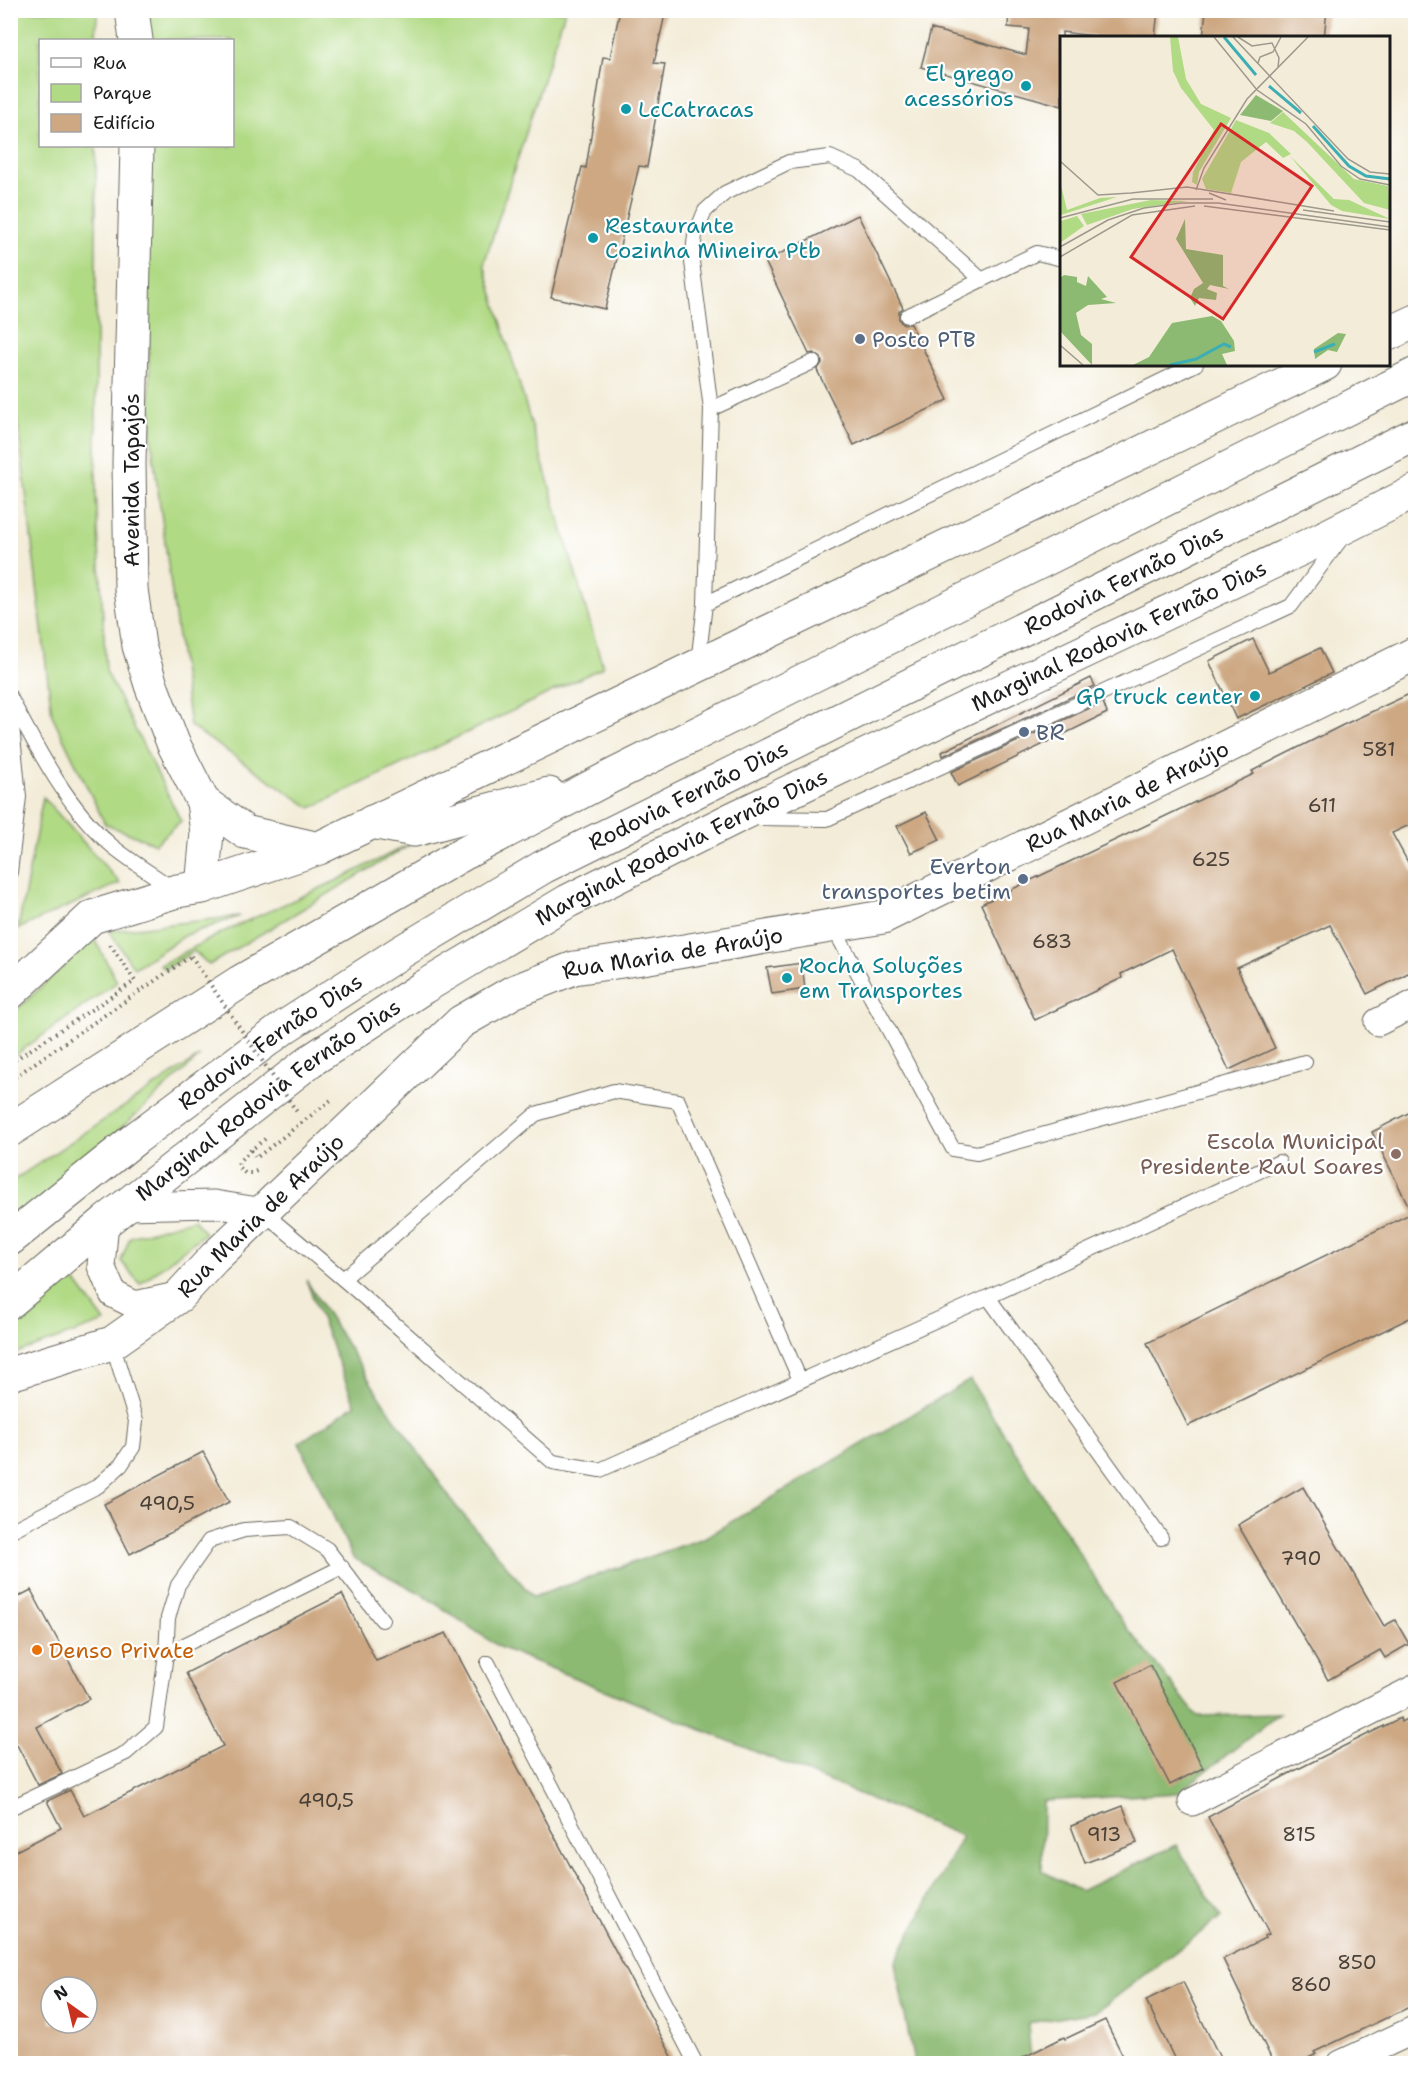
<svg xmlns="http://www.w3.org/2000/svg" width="1426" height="2074" viewBox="0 0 1426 2074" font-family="'Shantell Sans',sans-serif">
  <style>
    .green { fill: #b1da85; stroke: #667b50; stroke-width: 1.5 }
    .forest { fill: #8cba72; stroke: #546b47; stroke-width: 1.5 }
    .building { fill: #cda883; fill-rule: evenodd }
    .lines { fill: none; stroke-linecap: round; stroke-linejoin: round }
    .lane-casing { stroke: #67655e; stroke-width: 16 }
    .street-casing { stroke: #67655e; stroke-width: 29 }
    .secondary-casing { stroke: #67655e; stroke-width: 35 }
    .highway-casing { stroke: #67655e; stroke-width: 35 }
    .path { stroke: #67655e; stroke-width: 4; stroke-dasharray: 1.5 4.5; stroke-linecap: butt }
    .lane { stroke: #fff; stroke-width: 14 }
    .street { stroke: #fff; stroke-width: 27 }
    .secondary { stroke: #fff; stroke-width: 33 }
    .highway { stroke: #fff; stroke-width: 33 }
    .path-bridge { stroke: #67655e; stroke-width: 4; stroke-dasharray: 1.5 4.5; stroke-linecap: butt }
    .culture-dot { fill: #0f9aa8; stroke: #fff; stroke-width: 2 }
    .service-dot { fill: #5c6f8a; stroke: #fff; stroke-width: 2 }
    .education-dot { fill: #8d6e63; stroke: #fff; stroke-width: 2 }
    .food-dot { fill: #e8710a; stroke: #fff; stroke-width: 2 }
    .labels { text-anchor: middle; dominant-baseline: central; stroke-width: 4.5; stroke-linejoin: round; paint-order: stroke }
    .number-label { font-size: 20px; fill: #483f36 }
    .culture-label { font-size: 22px; fill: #0d838f; stroke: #fff; text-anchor: start }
    .service-label { font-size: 22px; fill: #4e5e75; stroke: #fff; text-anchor: start }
    .street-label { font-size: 22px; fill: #1c1c1c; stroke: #fff }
    .education-label { font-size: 22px; fill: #785e54; stroke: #fff; text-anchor: end }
    .food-label { font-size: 22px; fill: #c56008; stroke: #fff; text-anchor: start }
    .inset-river { fill: none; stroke: #3daeb4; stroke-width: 3 }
    .inset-road { fill: none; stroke: #9d998d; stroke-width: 1.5 }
    .view { fill: #d62828; fill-opacity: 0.15; stroke: #d62828; stroke-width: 3 }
    .inset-edge { fill: none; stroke: #1c1c1c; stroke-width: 3 }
  </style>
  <rect width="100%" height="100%" fill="#fff"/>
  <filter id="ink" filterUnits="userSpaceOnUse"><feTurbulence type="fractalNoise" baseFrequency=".0167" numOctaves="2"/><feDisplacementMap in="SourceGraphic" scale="12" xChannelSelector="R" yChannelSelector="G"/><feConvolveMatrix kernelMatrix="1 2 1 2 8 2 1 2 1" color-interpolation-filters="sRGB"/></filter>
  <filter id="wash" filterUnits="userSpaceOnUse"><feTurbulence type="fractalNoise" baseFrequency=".008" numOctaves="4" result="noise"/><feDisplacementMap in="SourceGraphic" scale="24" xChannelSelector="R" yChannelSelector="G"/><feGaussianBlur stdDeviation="1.35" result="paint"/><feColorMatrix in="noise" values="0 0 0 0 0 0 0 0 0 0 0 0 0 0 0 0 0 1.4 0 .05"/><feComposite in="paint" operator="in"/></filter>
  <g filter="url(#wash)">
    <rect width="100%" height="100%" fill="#f3ecd8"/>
    <g class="green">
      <path d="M10,11h87l-1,29h-56v106h56v348l10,177 75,150 -26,23 -50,-20 -53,-109 -41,-351z"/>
      <path d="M137,11h428l-81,253 119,403 -292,141 -121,-82 -38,-280 -10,-300h90v-106h-94z"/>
      <path d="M43,797l77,86 -102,46z"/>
      <path d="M418,840l-209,125 -15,-14 -29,18 -5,-4 67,-35 109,-49z"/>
      <path d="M240,916l-54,19 -52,33 -25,-37z"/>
      <path d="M94,938l23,44 -106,76v-43z"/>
      <path d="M200,1056l-189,173v-47z"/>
      <path d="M194,1219l11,14 -65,51 -19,-23 9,-24z"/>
      <path d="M70,1274l35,48 -94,33v-28z"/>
    </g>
    <path class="forest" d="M306,1280l74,117 75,108 78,92 171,-59 266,-158 152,241 75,95 82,-2 -101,79 -135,8 -1,70 38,20 96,-46 45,72 -125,95 -68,11 3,40h-117l-19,-101 67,-126 -463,-189 -79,-54 -67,-35 -54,-115 56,-38z"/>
    <g id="blocks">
      <g class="building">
        <path d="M620,10h46l-12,53 11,1 -18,103 -8,-1 -34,143 -54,-12 31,-130 4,1 17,-111 7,1z"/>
        <path d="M1009,10h149l-3,28h-45l-48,-6v74l-141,-39 10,-38 95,26 3,-26 -21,-2z"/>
        <path d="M1206,10h121l-3,28h-121z"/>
        <path d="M858,215l45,93 -4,3v8l3,5h9l37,76 -94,45 -37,-75 5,-7 -1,-5 -7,-5 -5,1 -44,-93z"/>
        <path d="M1253,639l16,33 51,-24 12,25 -96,46 -27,-58z"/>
        <path d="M1091,678l4,8 -152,70 -1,-4z"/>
        <path d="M1416,691v131l-24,11 24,44v92l-49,25 -37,-69 -93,43 38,80 -46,22 -57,-121 -51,25 1,4 -87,42 -54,-116 273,-130 -2,-3 91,-46z"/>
        <path d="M1103,702l4,11 -149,73 -7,-14z"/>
        <path d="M926,812l14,28 -29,13 -14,-27z"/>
        <path d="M802,963l3,26 -33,5 -5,-26z"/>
        <path d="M1416,1109v206l-228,111 -41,-83 265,-130 -40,-81z"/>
        <path d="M203,1452l26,50 -99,52 -26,-50z"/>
        <path d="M1303,1487l81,139 11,-6 14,24 -24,14 -5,-8 -52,30 -90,-155z"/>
        <path d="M31,1590l58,109 -52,28 25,47 -24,11 -21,-40 -7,3v-147z"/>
        <path d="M342,1594l34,67 70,-28 230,431h-666v-210l51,-26 -14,-27 23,-11 14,26 139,-70 -37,-73zM51,1987h36v36h-36z"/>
        <path d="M1150,1665l53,103 -33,17 -53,-103z"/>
        <path d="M1416,1714v290l-102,48 2,2 -19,10h-23l-51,-105 42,-21 -1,-2 5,-2 -61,-117 86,-46 106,-53 1,4z"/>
        <path d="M1123,1806l14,37 -52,20 -14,-37z"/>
        <path d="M1183,1982l40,82h-46l-31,-64z"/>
        <path d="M1105,2020l22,44h-117l54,-27 1,2z"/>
      </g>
    </g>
  </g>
  <g filter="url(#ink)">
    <use href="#blocks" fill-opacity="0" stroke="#67655e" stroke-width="1.5"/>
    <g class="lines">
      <g class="lane-casing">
        <g id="lane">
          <path d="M907,316l130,-63 25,6"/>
          <path d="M711,409l-19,-147 3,-27 10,-24 20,-18 64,-31 41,-5 29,13 123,110"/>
          <path d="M705,604l491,-240"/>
          <path d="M698,663l7,-59 6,-195 102,-47"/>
          <path d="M10,697c26,49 57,111 101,148 19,16 43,30 64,45"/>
          <path d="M10,705l9,92 -9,75"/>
          <path d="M754,818l73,1 464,-213 50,-67"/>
          <path d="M832,925l121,224 24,4 328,-91"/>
          <path d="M263,1212l80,67 210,183 47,8 388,-173 291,-135"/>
          <path d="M343,1279l193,-165 78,-23 64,10 122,279"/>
          <path d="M988,1297l173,241"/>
          <path d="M10,1531l88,-45 23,-21 12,-18 3,-26 -24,-78"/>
          <path d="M166,1654l176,-87"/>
          <path d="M488,1663l208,401"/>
          <path d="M10,1808l116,-55 30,-26 10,-73 2,-36 10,-33 31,-44 35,-11 47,-3 36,22 55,71"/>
        </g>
      </g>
      <g class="street-casing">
        <g id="street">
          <path d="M1378,1022l38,-19"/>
          <path d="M126,1206l88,-2 49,8"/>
          <path d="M105,1222l-4,44 12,28 22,11 37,-8"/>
          <path d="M1192,1802l224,-114"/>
          <path d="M1341,2064l75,-35"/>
        </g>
      </g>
      <g class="secondary-casing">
        <g id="secondary">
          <path d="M132,10l4,30"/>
          <path d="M137,146l-8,317 2,126 8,57 12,39 22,58 30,59 4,31 -5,54"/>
          <path d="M1388,334l28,-13"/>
          <path d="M203,802l42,30 70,16"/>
          <path d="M10,993l82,-76 85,-26 25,-4 117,-39 1006,-484"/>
          <path id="s1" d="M10,1302l95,-80 205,-161 114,-74 144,-86 166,-83 579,-275 103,-52"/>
          <path id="s2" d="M10,1374l102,-31 67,-47 35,-38 247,-236 52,-30 61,-24 69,-10 240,-41 533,-264"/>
        </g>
      </g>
      <g class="highway-casing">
        <g id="highway">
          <path d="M372,822l42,8 135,-36"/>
          <path d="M10,1130l230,-148 223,-128 145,-76 808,-404"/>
          <path id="s3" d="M10,1239l126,-101 150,-112 115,-74 142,-85 873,-433"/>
        </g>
      </g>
      <g class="path">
        <path d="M10,1063l125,-82 -26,-38"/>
        <path d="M10,1080l181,-124"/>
        <path d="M265,1139l-14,11 5,8 75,-58"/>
        <path d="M251,1150l-12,11 -1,6 7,6h7l7,-3"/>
      </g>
      <use href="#lane" class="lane"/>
      <use href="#street" class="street"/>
      <use href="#secondary" class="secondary"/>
      <use href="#highway" class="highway"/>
      <path class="path-bridge" d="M191,956l106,156"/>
    </g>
  </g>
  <g class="culture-dot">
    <circle cx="1026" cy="86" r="6"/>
    <circle cx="626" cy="109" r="6"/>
    <circle cx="593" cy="238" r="6"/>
    <circle cx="1255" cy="696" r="6"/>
    <circle cx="787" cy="978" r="6"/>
  </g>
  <g class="service-dot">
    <circle cx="860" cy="339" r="6"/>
    <circle cx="1024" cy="732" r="6"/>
    <circle cx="1023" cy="879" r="6"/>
  </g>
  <circle class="education-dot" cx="1396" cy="1154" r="6"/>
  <circle class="food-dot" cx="37" cy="1650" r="6"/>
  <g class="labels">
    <g class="number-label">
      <text x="1379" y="749">581</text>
      <text x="1322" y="805">611</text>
      <text x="1211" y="859">625</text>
      <text x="1052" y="941">683</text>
      <text x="167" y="1503">490,5</text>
      <text x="1301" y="1558">790</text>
      <text x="326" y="1800">490,5</text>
      <text x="1104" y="1834">913</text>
      <text x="1299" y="1834">815</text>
      <text x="1357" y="1962">850</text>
      <text x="1311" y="1984">860</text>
    </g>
    <g class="culture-label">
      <text x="1014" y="73" text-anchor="end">El grego<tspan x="1014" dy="25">acessórios</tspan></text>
      <text x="638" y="109">LcCatracas</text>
      <text x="605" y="225">Restaurante<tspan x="605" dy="25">Cozinha Mineira Ptb</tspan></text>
      <text x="1243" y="696" text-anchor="end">GP truck center</text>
      <text x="799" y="965">Rocha Soluções<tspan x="799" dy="25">em Transportes</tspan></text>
    </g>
    <g class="service-label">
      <text x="872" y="339">Posto PTB</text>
      <text x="1036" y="732">BR</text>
      <text x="1011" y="866" text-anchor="end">Everton<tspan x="1011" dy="25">transportes betim</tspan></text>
    </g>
    <g class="street-label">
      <text transform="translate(131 480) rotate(-90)">Avenida Tapajós</text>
      <text stroke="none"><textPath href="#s3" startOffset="1299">Rodovia Fernão Dias</textPath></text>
      <text stroke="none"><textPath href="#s1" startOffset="1300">Marginal Rodovia Fernão Dias</textPath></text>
      <text stroke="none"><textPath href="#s3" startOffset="813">Rodovia Fernão Dias</textPath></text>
      <text stroke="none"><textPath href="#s2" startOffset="1293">Rua Maria de Araújo</textPath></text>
      <text stroke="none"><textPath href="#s1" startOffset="814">Marginal Rodovia Fernão Dias</textPath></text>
      <text stroke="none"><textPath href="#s2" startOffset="807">Rua Maria de Araújo</textPath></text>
      <text stroke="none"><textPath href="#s3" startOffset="327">Rodovia Fernão Dias</textPath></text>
      <text stroke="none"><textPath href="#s1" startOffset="328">Marginal Rodovia Fernão Dias</textPath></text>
      <text stroke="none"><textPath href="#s2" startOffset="303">Rua Maria de Araújo</textPath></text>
    </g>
    <g class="education-label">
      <text x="1384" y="1141">Escola Municipal<tspan x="1384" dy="25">Presidente Raul Soares</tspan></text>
    </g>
    <g class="food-label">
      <text x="49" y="1650">Denso Private</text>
    </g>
  </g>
  <g transform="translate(1060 36)">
    <rect width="330" height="330" fill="#f3ecd8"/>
    <path d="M110,1h8l8,42 15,25 30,14 -32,54 -2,13 -5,-3 1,-10 21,-42 -33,-42 -8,-17zM223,76l71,67 34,7 2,24 -26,-7 -57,-61 -13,-11 -24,-8zM176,84l33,13 22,21 -8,4 -17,-16 -25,20 -10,31 -25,-4 -4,-10zM230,120l44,43 15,1 41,19 -48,-8 -11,-6zM0,145l7,29 33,-12 17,-1 -56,18zM91,164l37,1 -55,8 -46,16 -6,-11zM17,180l7,10 -24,17 1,-22z" fill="#b1da85"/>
    <path d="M196,59l27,16 -12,10 -31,-6zM125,183l1,30 37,6v31l6,3 -19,-4 -3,4 10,4 -1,7 -17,-2 -4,8 -5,-8 4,-9 9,-6 -27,-44zM4,239l13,2v5l9,4 2,-10 19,21 -6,2 15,4 -28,2 -12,8 5,22 11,9v21l-32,-34v-53zM152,280l9,5 13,20 1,10 -13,3 5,11h-94l16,-8 23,-34zM278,297l8,1 -9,18 -9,-2 -13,9 -1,-10z" fill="#8cba72"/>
    <path class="inset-river" d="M164,1l32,38M209,50l32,27M253,90l36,40 17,10 24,3M254,316l21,-8M110,329l26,-6 28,-15 7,3"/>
    <path class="inset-road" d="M154,1l43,53 49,34 35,42 19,13 30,6M173,1l115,122 22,13 20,2M178,1l14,9 20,-3 7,15 -1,9M198,27l2,-6 13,-5 8,-15M0,125l38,34 33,-2M136,154l8,-22 43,-69 61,-62M71,157l56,-6 147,24M149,157l17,7M144,170l186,24M243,174l87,12M0,182l73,-19h80M0,211l48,-27 36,-12 37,-5h37l172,24M0,221l72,-42 63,-9M0,309l23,20"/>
    <path class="view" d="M161,88l91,62 -89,133 -92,-62z"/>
    <rect width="330" height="330" class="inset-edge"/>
  </g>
  <rect width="1426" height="2074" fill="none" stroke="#fff" stroke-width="36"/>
  <rect x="39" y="39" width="195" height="108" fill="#ffffff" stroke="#a4a4a4" stroke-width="1.5"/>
  <rect x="51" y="58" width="30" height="9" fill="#ffffff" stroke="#a4a4a4" stroke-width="1.5"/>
  <text x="93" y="69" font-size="18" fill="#1c1c1c">Rua</text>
  <rect x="51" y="84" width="30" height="18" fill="#b1da85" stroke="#a4a4a4" stroke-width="1.5"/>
  <text x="93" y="99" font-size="18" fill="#1c1c1c">Parque</text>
  <rect x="51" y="114" width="30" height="18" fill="#cda883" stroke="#a4a4a4" stroke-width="1.5"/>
  <text x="93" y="129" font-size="18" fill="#1c1c1c">Edifício</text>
  <g transform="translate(69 2005) rotate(326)"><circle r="28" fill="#ffffff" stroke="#a4a4a4" stroke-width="1.5"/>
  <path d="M0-4.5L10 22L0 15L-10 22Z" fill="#c8321e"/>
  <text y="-9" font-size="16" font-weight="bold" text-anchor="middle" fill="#1c1c1c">N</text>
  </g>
</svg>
